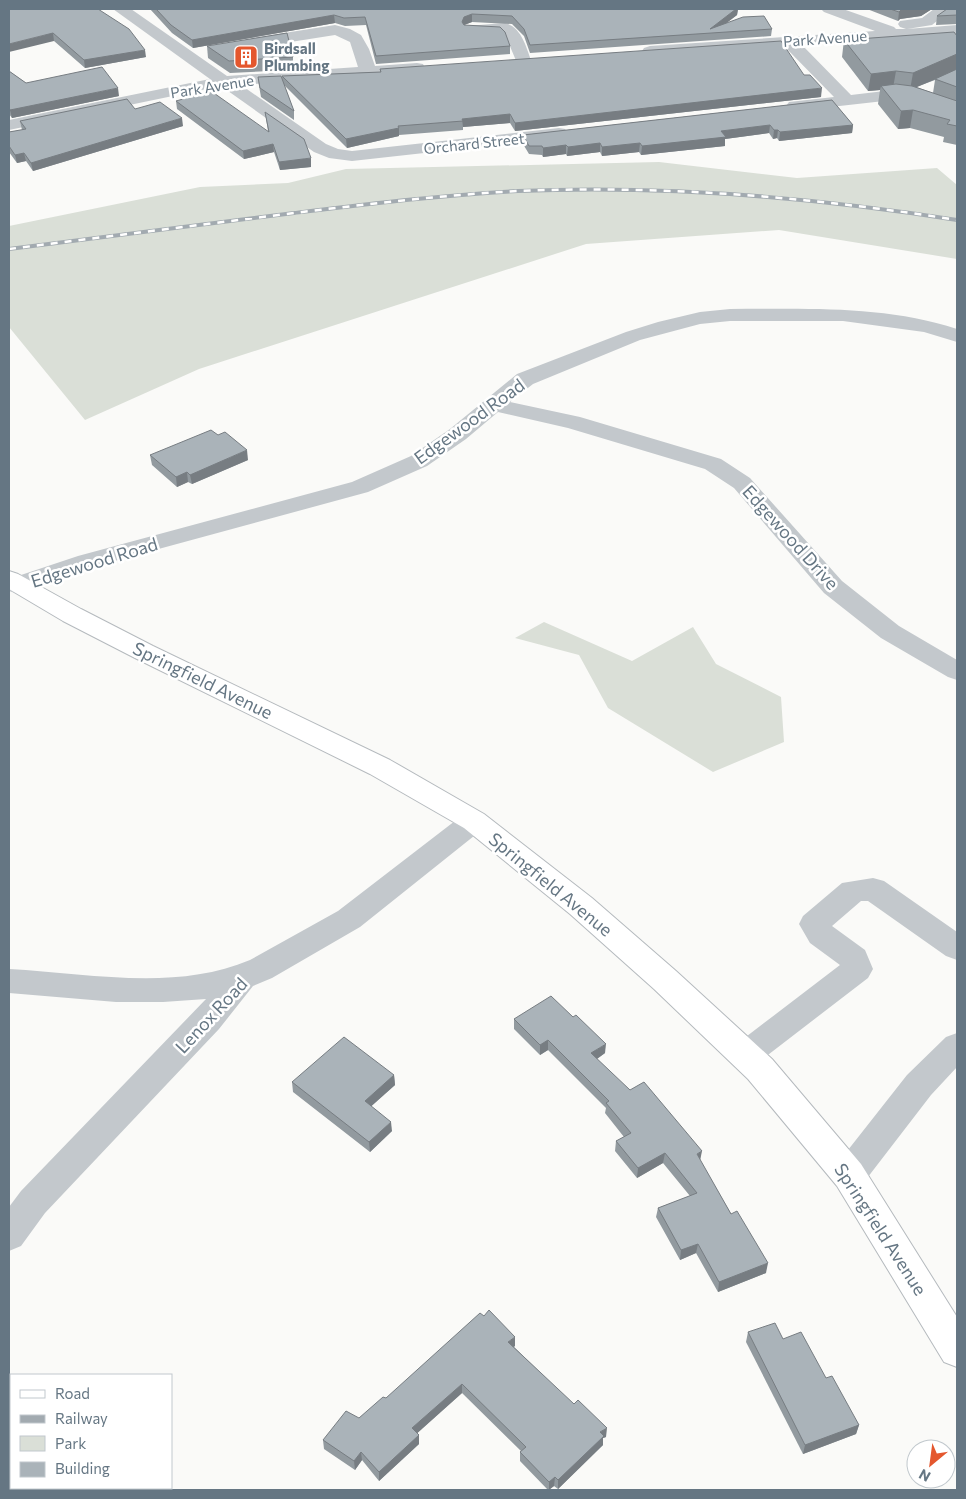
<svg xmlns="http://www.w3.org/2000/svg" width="966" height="1499" viewBox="0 0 966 1499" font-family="Commissioner,sans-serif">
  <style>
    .green { fill: #dadfd7 }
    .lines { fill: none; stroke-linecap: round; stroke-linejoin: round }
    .major-casing { stroke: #b5babe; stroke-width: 2 }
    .minor { fill: #c3c8cc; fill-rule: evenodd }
    .major { fill: #fff; fill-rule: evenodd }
    .rail-casing { stroke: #a2aab0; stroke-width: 4 }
    .rail { stroke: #fff; stroke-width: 2.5; stroke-dasharray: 7; stroke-linecap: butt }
    .wall { fill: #929a9f; fill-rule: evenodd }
    .shaded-wall { fill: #777d82 }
    .building { fill: #aab3b9; stroke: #777d82 }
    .labels { text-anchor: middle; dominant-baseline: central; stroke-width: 5; stroke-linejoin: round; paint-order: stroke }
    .far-street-label { font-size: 15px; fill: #657683; stroke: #fff }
    .far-poi-label { font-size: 15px; font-weight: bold; fill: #657683; stroke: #fff; text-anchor: start }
    .street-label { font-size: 18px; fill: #657683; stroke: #fff }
  </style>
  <rect width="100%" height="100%" fill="#fafaf8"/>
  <g class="green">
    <path d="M659,162l138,16 140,-10 20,17v74l-178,-29 -193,14 -387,125 -114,51 -76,-93v-101l191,-39 88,-4 58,-14z"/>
    <path d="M544,622l88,39 61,-34 23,37 65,33 3,45 -71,30 -105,-64 -29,-53 -64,-17z"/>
  </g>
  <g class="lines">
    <g class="major-casing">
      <path id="major" d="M9,571l9,3 63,35 72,37 237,114 94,54 108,84 84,73 96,88 89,105 96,153v50l-13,-5 -107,-176 -89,-107 -94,-90 -84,-75 -106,-86 -94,-54 -235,-116 -72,-37 -54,-32z"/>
    </g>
    <g class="minor">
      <path d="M113,9h18l96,67 131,-9 -8,-25 -15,-7 -82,13 -6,-2 -2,-3 2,-3 6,-2 82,-13 15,4 11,6 8,14 6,17 42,-3 6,1 2,4 -2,4 -6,1 -176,12 85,59 12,5 14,2 207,-23 6,1 3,4 -3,4 -6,1 -207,23 -23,-3 -15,-6 -93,-66 -212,44v-10l201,-41z"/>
      <path d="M821,9h22l51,18 2,2h10l-6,-2 -2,-3 2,-3 22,-3 12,-9h18l-20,16 -25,4 50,-4v10l-155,10 49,50 42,-5 19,2 45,16v11l-48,-17 -16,-2 -98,11 -6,-1 -3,-4 3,-4 45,-5 -49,-50 -135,9 -6,-2 -2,-3 2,-3 6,-2 225,-15 -51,-19z"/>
      <path d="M505,23c16,4 21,23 26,37l-2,3h-12l-10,-24 -6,-6 -35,-1 -2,-3 2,-3z"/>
      <path d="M730,309c76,0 154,-4 227,20v13l-33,-10 -81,-11h-113l-30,3 -60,16 -107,44 -23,18 70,15 141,42 29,19 92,103 57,45 58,34v20l-9,-3 -67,-39 -57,-45 -90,-105 -29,-19 -137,-41 -70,-16 -32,27 -39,27 -59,26 -272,74 -71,25 -9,2 -7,-2v-12l69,-23 274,-74 59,-26 39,-27 67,-55 109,-42 32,-10 42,-10z"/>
      <path d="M474,811l10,3 4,7 -4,7 -124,99 -88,51 -19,8 -34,43 -174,184 -24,33 -12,5v-44l12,-16 185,-192 -43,3h-47l-107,-9v-24c79,4 165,23 241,-9l88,-49 126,-97z"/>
      <path d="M873,878l11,3 73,51v28l-11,-4 -78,-55h-7l-29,25 33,24 8,19 -5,9 -112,86 -11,4 -11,-4 -5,-9 5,-9 106,-81 -30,-22 -11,-19 4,-8 39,-33z"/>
      <path d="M957,1033v34l-26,28 -70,91 -12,4 -12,-4 -5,-11 5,-11 70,-89 39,-38z"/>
    </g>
    <use href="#major" class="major"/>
    <g class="rail-casing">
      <path id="rail" d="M9,249c95,-12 190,-24 285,-36 75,-9 149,-18 224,-22 147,-6 294,6 439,29"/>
    </g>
    <use href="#rail" class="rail"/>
  </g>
  <g class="wall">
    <path d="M9,9l137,48 -61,11 -31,-27z"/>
    <path d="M150,9h588l-1,6 -11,8 46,6 -1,7 -241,17 -6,-17 -12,-12 -40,-2 -8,3 46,21v8l-134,10 -10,-39 -21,1 -10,-3 -142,25 -21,-15z"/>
    <path d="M867,9h65l-11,7 -21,3 -2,2z"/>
    <path d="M957,9v15l-21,1 1,-9z"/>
    <path d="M957,36v109l-14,-3 1,-5 -34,-9 -12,1 -20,-25 2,-14 -12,1 -26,-34 2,-17zM935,80l-2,13 -17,-6z"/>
    <path d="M207,46l86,11v13l-63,3 -22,-15z"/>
    <path d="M380,69l424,6 17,22 -306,34 -5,-8 -47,4v3l-64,5v1l-52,12 -63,-63 10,26v9l-33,-23 -2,-11 -1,-9 24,4v-5l98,-4z"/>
    <path d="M9,71l17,12 93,13 -107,22 -3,-4z"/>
    <path d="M832,100l21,25 -1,8 -73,8 -2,-3 -4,1 -4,-6 -44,6v7l-84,9 -2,-3 -37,4 -2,-4 -33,4 -1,-2 -23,3 -1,-2 -13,-1 -6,-10v-9z"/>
    <path d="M176,101l92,30 -3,-19 46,55 -31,3 -6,-18 -30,7 -67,-50z"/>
    <path d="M135,109l48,17 -150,45 -7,-10 -9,2 -8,-11v-20l13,-2 -2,-9z"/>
    <path d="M150,455l98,5 -56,24 -4,-2 -11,5 -25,-22z"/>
    <path d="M514,1019l91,34 -8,6 103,102 66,112 -48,19 -22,-39 -16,7 -24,-43 2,-9 32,-12 -27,-33 -26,15 -22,-27 1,-10 8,-4 -19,-24 1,-5 -58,-58 -8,5 -26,-26z"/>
    <path d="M394,1075l1,10 -24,21 21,25 -22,21 -77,-60 -1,-10z"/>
    <path d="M748,1332l35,7 43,39 33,47 -3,9 -53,20 -57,-112z"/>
    <path d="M515,1346l-1,1 92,90 -3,1v7l-45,44 -4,-3 -6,4 -28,-29v-9h2l-60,-59 -45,40 2,11 -40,37 -17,-21 -7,10 -31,-21 -1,-9 36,-22 27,-20z"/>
  </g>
  <g class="shaded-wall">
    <path d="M736,9h2l-1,6 -22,17 -5,-3z"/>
    <path d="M913,9h19l-11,7 -21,3 -2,2 1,-9 2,-2z"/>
    <path d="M472,14v8l-8,3 -2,-3 2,-5z"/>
    <path d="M334,15l1,8 -142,25 -1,-8z"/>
    <path d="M53,33l1,8 -45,11v-8z"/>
    <path d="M145,50l1,7 -61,11 -1,-8z"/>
    <path d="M957,54v16l-47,20 3,-17z"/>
    <path d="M896,71l-3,17 -12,-2 -1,4 -12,1 3,-17z"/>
    <path d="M118,88l1,8 -107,22 -2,-8z"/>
    <path d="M822,88l-1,9 -306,34v-8z"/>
    <path d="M913,110l-3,18 -12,1 3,-18z"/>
    <path d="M510,114v9l-47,4 -1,-8z"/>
    <path d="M182,118l1,8 -150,45 -2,-8z"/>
    <path d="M770,125l-1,8 -44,6v7l-84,9 1,-9 79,-15z"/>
    <path d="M853,125l-1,8 -73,8 1,-9z"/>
    <path d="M399,128v8l-52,12 -1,-9z"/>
    <path d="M774,130h4l-1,8 -4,1z"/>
    <path d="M600,143v9l-33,4 1,-9z"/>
    <path d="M640,143l-1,9 -37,4v-9z"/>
    <path d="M273,144l1,8 -30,7 -1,-8z"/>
    <path d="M566,145v9l-23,3v-9z"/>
    <path d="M24,153l2,8 -9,2 -2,-8z"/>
    <path d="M311,158v9l-31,3 -1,-8z"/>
    <path d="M247,450l1,10 -56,24 -2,-9z"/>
    <path d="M187,472l1,10 -11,5 -1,-10z"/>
    <path d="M548,1040v10l-8,5v-10z"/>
    <path d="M606,1044l-1,9 -14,10v-10z"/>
    <path d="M394,1075l1,10 -29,26 -1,-10z"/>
    <path d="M391,1122l1,9 -22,21 -1,-10z"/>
    <path d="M702,1151l-2,10 -3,-7z"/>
    <path d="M665,1153l-2,10 -26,15 1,-10z"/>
    <path d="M698,1244l-2,9 -16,7 1,-10z"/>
    <path d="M768,1263l-2,10 -48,19 1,-10z"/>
    <path d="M515,1337v9l-7,5v-9z"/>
    <path d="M462,1384v9l-49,44 -1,-9z"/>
    <path d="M859,1425l-3,9 -53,20 2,-9z"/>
    <path d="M607,1428l-1,9 -3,1v7l-45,44v-9l42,-48z"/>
    <path d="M419,1435v9l-40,37v-9z"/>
    <path d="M361,1452l1,8 -7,10 -1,-9z"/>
    <path d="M555,1477l-1,9 -5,4v-8z"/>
  </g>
  <g class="building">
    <path d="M9,9h89l31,20 16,21 -61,10 -31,-27 -44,11z"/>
    <path d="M156,9h580l-26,20 33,-12 21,-1 8,13 -242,16 -6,-16 -12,-13 -40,-2 -8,3 -2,5 2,3 36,2 5,5 5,14 -134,10 -11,-39 -21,1 -10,-3 -142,25 -21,-15z"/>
    <path d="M890,9h23l-12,1 -2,2z"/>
    <path d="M947,9h10v6l-20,1z"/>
    <path d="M954,32l3,4v18l-44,19 -17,-2 -25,3 -27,-34z"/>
    <path d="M287,33l6,24 -64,4 -22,-15z"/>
    <path d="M781,41l23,34h6l12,13 -307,35 -5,-9 -48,5 1,2 -65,5 1,2 -53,11 -64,-63 99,-4 -1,-3z"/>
    <path d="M102,67l16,21 -108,22 -1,-2v-37l17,12z"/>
    <path d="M957,69v18l-22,-8z"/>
    <path d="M281,76l13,35 -34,-23 -2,-11z"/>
    <path d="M896,84l16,2 45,15v25l-10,-2 3,-4 -37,-10 -12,1 -20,-25z"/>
    <path d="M211,91l58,41 -4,-20 39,27 7,19 -32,4 -6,-18 -30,7 -67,-50z"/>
    <path d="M127,99l8,10 25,-7 22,16 -151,45 -7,-10 -9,2 -6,-9v-14l17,-3 -6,-8z"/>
    <path d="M832,100l21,25 -73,7 -2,-2h-4l-4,-5 -49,6 5,6 -84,9 -2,-3 -38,4 -2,-4 -32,4 -2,-2 -23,3 -1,-2h-13l-6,-11z"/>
    <path d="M211,430l7,5 7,-3 22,18 -57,25 -3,-3 -11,5 -26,-22z"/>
    <path d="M551,996l22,21 3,-2 30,29 -15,9 39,37 14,-8 58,69 -5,3 34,60 6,-3 31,52 -49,19 -21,-38 -17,6 -23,-42 39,-15 -32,-40 -27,15 -22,-27 15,-8 -25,-30 3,-2 -61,-61 -8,5 -26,-26z"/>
    <path d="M344,1037l50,38 -29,26 26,21 -22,20 -77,-60z"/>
    <path d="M489,1310l26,27 -7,5 66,62 4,-4 29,28 -7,4 4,4 -46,44 -3,-3 -6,5 -29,-30 6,-5 -64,-63 -50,44 7,7 -40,37 -18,-20 -7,9 -31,-21 23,-29 13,7 24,-21 3,1 94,-85 4,3z"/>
    <path d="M775,1323l8,16 18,-7 25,46 6,-2 27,49 -54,20 -57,-113z"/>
  </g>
  <defs>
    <g id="building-square" transform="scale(1.25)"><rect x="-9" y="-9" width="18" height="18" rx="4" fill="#e4572e" stroke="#fff"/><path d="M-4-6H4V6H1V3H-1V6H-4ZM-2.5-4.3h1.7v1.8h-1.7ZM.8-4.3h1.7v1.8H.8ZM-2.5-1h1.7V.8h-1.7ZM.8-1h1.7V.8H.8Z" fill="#fff"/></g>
  </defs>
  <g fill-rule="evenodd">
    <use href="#building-square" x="246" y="57"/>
  </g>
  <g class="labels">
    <g class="far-street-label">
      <text transform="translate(825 38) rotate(-4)">Park Avenue</text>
      <text transform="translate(212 86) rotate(-9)">Park Avenue</text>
      <text transform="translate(474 143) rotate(-6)">Orchard Street</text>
    </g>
    <g class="far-poi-label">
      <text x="264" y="48">Birdsall<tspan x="264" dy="17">Plumbing</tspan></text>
    </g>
    <g class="street-label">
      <text transform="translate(469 421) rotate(-36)">Edgewood Road</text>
      <text transform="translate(791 537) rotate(48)">Edgewood Drive</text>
      <text transform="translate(94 562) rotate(-17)">Edgewood Road</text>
      <text transform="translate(203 680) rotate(26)">Springfield Avenue</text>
      <text transform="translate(551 884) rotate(39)">Springfield Avenue</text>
      <text transform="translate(211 1015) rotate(-47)">Lenox Road</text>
      <text transform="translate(881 1229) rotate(57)">Springfield Avenue</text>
    </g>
  </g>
  <rect width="966" height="1499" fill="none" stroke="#657683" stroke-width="20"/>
  <rect x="10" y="1374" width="162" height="115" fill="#ffffff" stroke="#c1c8cd"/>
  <rect x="20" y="1390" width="25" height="8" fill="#ffffff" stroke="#c1c8cd"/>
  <text x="55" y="1399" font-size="15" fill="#657683">Road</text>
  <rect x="20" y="1415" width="25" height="8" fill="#a2aab0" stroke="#c1c8cd"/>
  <text x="55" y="1424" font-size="15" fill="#657683">Railway</text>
  <rect x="20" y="1436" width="25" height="15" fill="#dadfd7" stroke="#c1c8cd"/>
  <text x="55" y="1449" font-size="15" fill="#657683">Park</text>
  <rect x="20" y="1462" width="25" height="15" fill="#aab3b9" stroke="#c1c8cd"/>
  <text x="55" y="1474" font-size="15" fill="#657683">Building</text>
  <g transform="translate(931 1464) rotate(209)"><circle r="24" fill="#ffffff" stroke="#c1c8cd"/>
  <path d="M0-4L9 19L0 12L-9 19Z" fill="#e4572e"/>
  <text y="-8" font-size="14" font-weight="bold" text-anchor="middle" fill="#657683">N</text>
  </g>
</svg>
